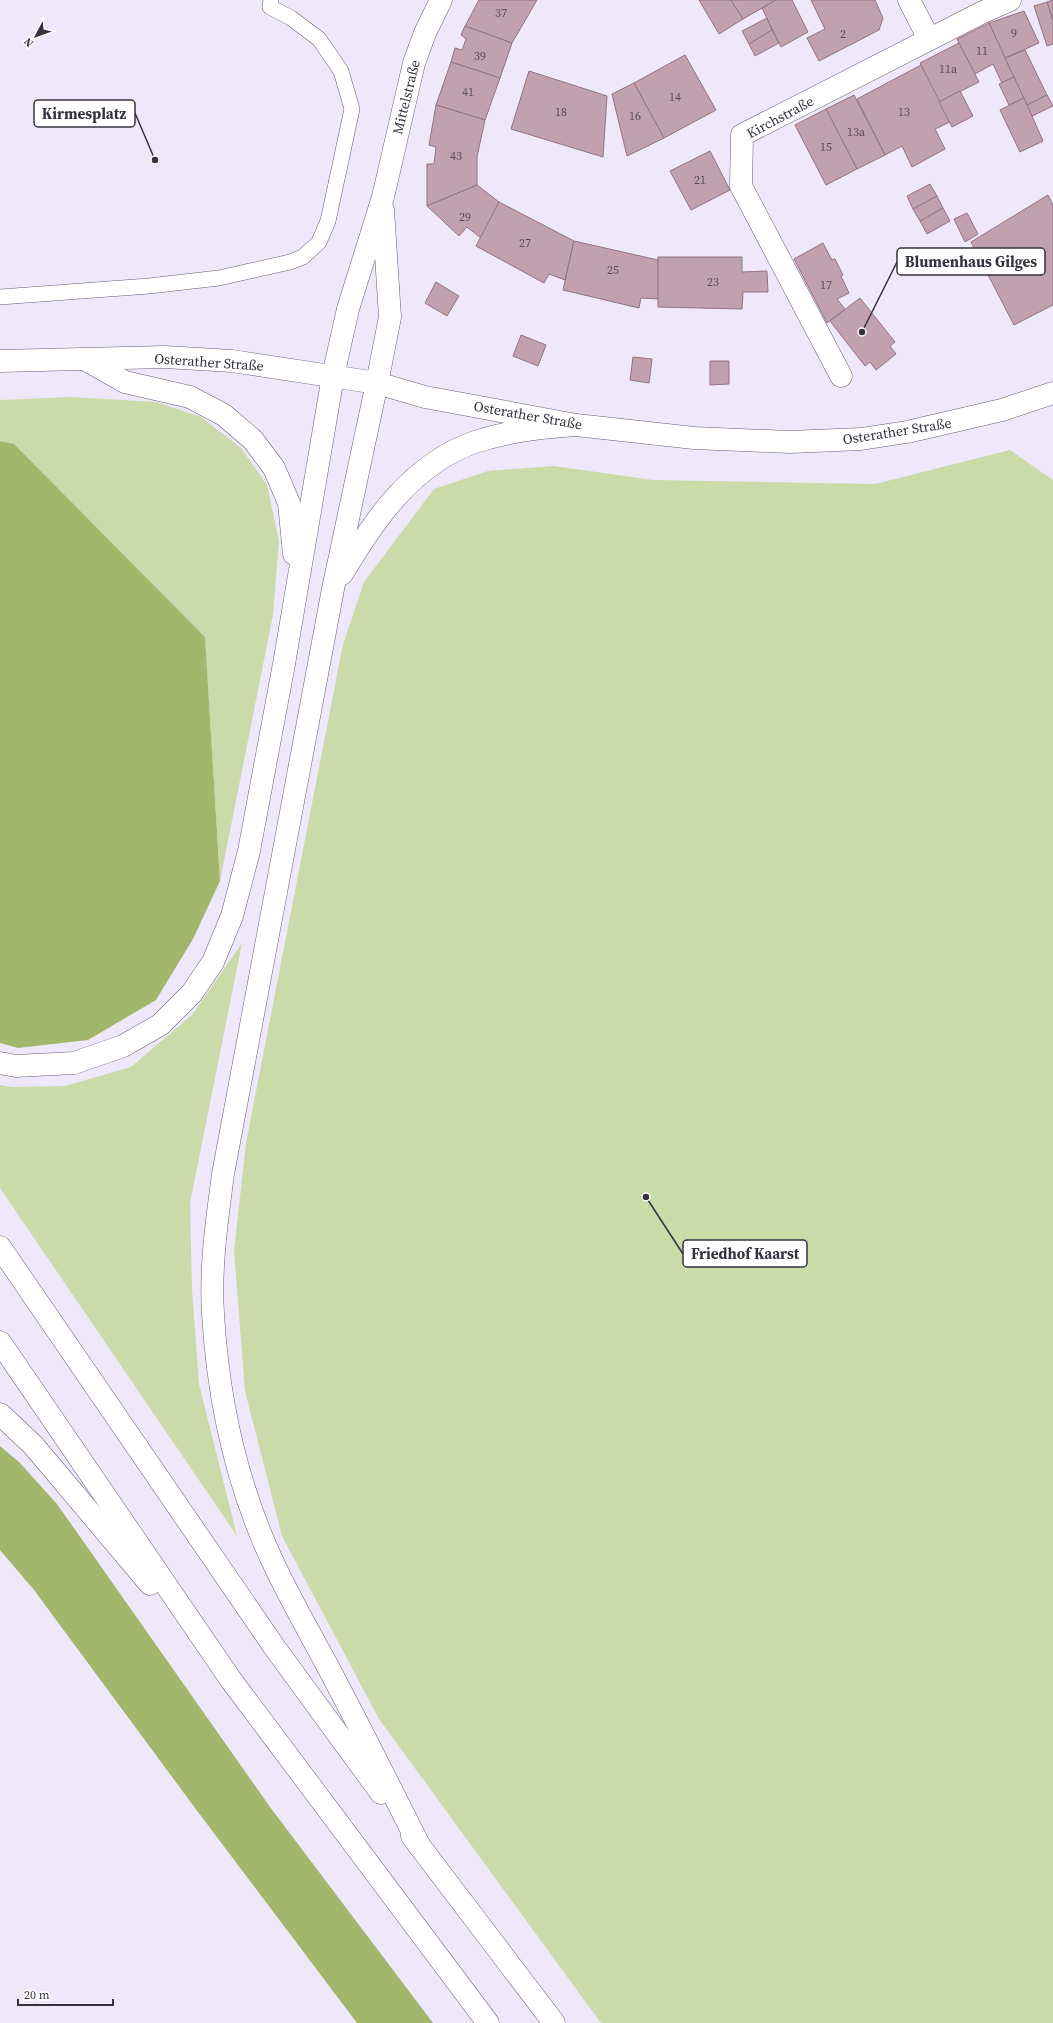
<svg xmlns="http://www.w3.org/2000/svg" width="1053" height="2023" viewBox="0 0 1053 2023" font-family="'Source Serif 4',serif">
  <style>
    .green { fill: #cadaa8 }
    .forest { fill: #a1b76c }
    .building { fill: #c2a1af; stroke: #927380 }
    .lines { fill: none; stroke-linecap: round; stroke-linejoin: round }
    .service-casing { stroke: #675c77; stroke-width: 16 }
    .minor-casing { stroke: #675c77; stroke-width: 23 }
    .tertiary-casing { stroke: #675c77; stroke-width: 23 }
    .secondary-casing { stroke: #675c77; stroke-width: 23 }
    .motorway-casing { stroke: #675c77; stroke-width: 23 }
    .service { stroke: #fff; stroke-width: 15 }
    .minor { stroke: #fff; stroke-width: 22 }
    .tertiary { stroke: #fff; stroke-width: 22 }
    .secondary { stroke: #fff; stroke-width: 22 }
    .motorway { stroke: #fff; stroke-width: 22 }
    .labels { text-anchor: middle; dominant-baseline: central; stroke-width: 3; stroke-linejoin: round; paint-order: stroke }
    .number-label { font-size: 12px; fill: #594d5a }
    .street-label { font-size: 14px; fill: #36313d; stroke: #fff }
    .leader { fill: none; stroke: #36313d; stroke-width: 1.5 }
    .callout-dot { fill: #36313d; stroke: #fff; stroke-width: 1.5 }
    .callout { fill: #fff; stroke: #36313d; stroke-width: 1.5 }
    .callout-label { font-size: 15px; text-anchor: middle; font-weight: bold; fill: #36313d }
  </style>
  <rect width="100%" height="100%" fill="#efe8fb"/>
  <g class="green">
    <path d="M71,397l85,5 45,15 40,31 26,37 12,56 -6,74 -53,266 -15,-244 -191,-193 -14,-3v-41z"/>
    <path d="M1010,450l43,30v1543h-452l-222,-304 -97,-183 -37,-145 -11,-140 12,-108 97,-499 21,-62 70,-93 54,-18 66,-5 99,14 222,4z"/>
    <path d="M242,943l-52,260 2,86 7,95 38,152 -237,-348v-103l12,2 53,-1 66,-19 61,-52z"/>
  </g>
  <g class="forest">
    <path d="M0,441l14,3 191,193 15,244 -27,58 -37,61 -68,40 -70,8 -18,-5z"/>
    <path d="M0,1446l19,16 38,42 213,303 163,216h-76l-162,-215 -161,-218 -34,-40z"/>
  </g>
  <g class="building">
    <path d="M479,0h58l-25,43 -47,-17z"/>
    <path d="M699,0h32l12,19 -24,15z"/>
    <path d="M731,0h45l-33,19z"/>
    <path d="M776,0h16l16,32 -27,15 -19,-39z"/>
    <path d="M811,0h64l8,18 -4,12 -60,31 -12,-23 18,-9z"/>
    <path d="M1053,0v21l-6,-19z"/>
    <path d="M1047,2l6,19v23l-6,2 -13,-40z"/>
    <path d="M1024,11l15,32 -34,15 -16,-35z"/>
    <path d="M767,18l5,12 -23,14 -7,-13z"/>
    <path d="M989,23l25,54 -12,6 -9,-19 -18,10 -18,-35z"/>
    <path d="M465,26l47,17 -12,35 -49,-16 4,-14 7,2 4,-11 -5,-4z"/>
    <path d="M772,30l7,13 -24,13 -6,-12z"/>
    <path d="M959,43l20,39 -40,20 -19,-39z"/>
    <path d="M1025,50l22,45 -20,10 -22,-47z"/>
    <path d="M685,55l31,55 -52,28 -30,-55z"/>
    <path d="M451,62l49,16 -15,42 -49,-15z"/>
    <path d="M921,65l29,57 -15,7 10,20 -33,18 -10,-21 -17,9 -28,-56z"/>
    <path d="M529,71l78,25 -4,61 -92,-28z"/>
    <path d="M1014,77l10,21 -15,7 -10,-21z"/>
    <path d="M634,83l30,55 -37,18 -15,-62z"/>
    <path d="M960,91l13,25 -21,11 -13,-25z"/>
    <path d="M854,95l31,60 -28,14 -31,-60z"/>
    <path d="M1047,95l6,11 -21,10 -5,-11z"/>
    <path d="M1024,98l19,43 -23,11 -20,-42z"/>
    <path d="M436,105l49,15 -8,37v28l-50,21v-42h7l2,-17 -7,-2z"/>
    <path d="M826,109l31,60 -31,16 -31,-60z"/>
    <path d="M710,151l20,39 -39,20 -21,-39z"/>
    <path d="M930,184l7,12 -24,13 -6,-13z"/>
    <path d="M477,185l22,17 -18,36 -14,-11 -8,9 -32,-30z"/>
    <path d="M1048,195l5,10v100l-39,20 -43,-83z"/>
    <path d="M937,196l6,12 -23,13 -7,-12z"/>
    <path d="M499,202l75,39 -9,39 -16,-6 -5,9 -68,-37z"/>
    <path d="M943,208l7,13 -23,13 -7,-13z"/>
    <path d="M967,213l11,21 -13,8 -11,-23z"/>
    <path d="M574,241l84,19 1,39 -18,-1 -2,10 -76,-18z"/>
    <path d="M823,243l9,17 3,-1 8,16 -2,1 8,17 -12,6 8,10 -18,14 -33,-64z"/>
    <path d="M658,257h84v15l25,-1 1,21h-25l-1,17 -84,-2z"/>
    <path d="M436,282l23,14 -12,20 -22,-13z"/>
    <path d="M860,298l35,44 -5,4 6,8 -20,16 -6,-8 -5,4 -35,-45z"/>
    <path d="M521,335l25,10 -8,21 -25,-10z"/>
    <path d="M633,357l19,2 -3,24 -19,-3z"/>
    <path d="M710,361h19v23l-19,1z"/>
  </g>
  <g class="lines">
    <g class="service-casing">
      <path id="service" d="M0,297l149,-11 70,-8 71,-16 13,-5 16,-15 9,-21 24,-112 -11,-38 -22,-32 -28,-21 -21,-11 1,-7"/>
    </g>
    <g class="minor-casing">
      <g id="minor">
        <path d="M909,0l20,39"/>
        <path d="M841,376l-100,-190 1,-51 239,-122 29,-13"/>
      </g>
    </g>
    <g class="tertiary-casing">
      <g id="tertiary">
        <path d="M333,376l15,-67 35,-112 31,-134 11,-30 16,-33"/>
        <path d="M377,383l13,-66 -7,-107"/>
      </g>
    </g>
    <g class="secondary-casing">
      <path id="secondary" d="M0,361l165,-4 67,4 145,22 48,14 151,28 118,13 96,4 71,-3 46,-7 95,-22 51,-17"/>
    </g>
    <g class="motorway-casing">
      <g id="motorway">
        <path d="M86,360l39,22 65,15 34,18 29,25 21,28 15,35 5,51"/>
        <path d="M377,383l-44,206 -110,585c-6,46 -13,93 -10,140 5,83 23,168 58,244 20,44 45,85 67,128 28,53 55,107 82,161"/>
        <path d="M342,574c32,-54 70,-110 133,-132 33,-11 67,-15 101,-17"/>
        <path d="M0,1063l16,3 58,-3 49,-17 37,-21 32,-32 21,-31 19,-46 17,-65 35,-187 49,-288"/>
        <path d="M0,1247l275,401 106,145"/>
        <path d="M0,1342l231,338 257,343"/>
        <path d="M0,1414l33,31 117,139"/>
        <path d="M412,1836l142,187"/>
      </g>
    </g>
    <use href="#service" class="service"/>
    <use href="#minor" class="minor"/>
    <use href="#tertiary" class="tertiary"/>
    <use href="#secondary" class="secondary"/>
    <use href="#motorway" class="motorway"/>
  </g>
  <g class="labels">
    <g class="number-label">
      <text x="501" y="13">37</text>
      <text x="1014" y="33">9</text>
      <text x="843" y="34">2</text>
      <text x="982" y="51">11</text>
      <text x="480" y="56">39</text>
      <text x="948" y="69">11a</text>
      <text x="468" y="92">41</text>
      <text x="675" y="97">14</text>
      <text x="561" y="112">18</text>
      <text x="904" y="112">13</text>
      <text x="635" y="116">16</text>
      <text x="856" y="132">13a</text>
      <text x="826" y="147">15</text>
      <text x="456" y="156">43</text>
      <text x="700" y="180">21</text>
      <text x="465" y="217">29</text>
      <text x="525" y="243">27</text>
      <text x="613" y="270">25</text>
      <text x="713" y="282">23</text>
      <text x="826" y="285">17</text>
    </g>
    <g class="street-label">
      <text transform="translate(406 97) rotate(-76)">Mittelstraße</text>
      <text transform="translate(780 117) rotate(-28)">Kirchstraße</text>
      <text transform="translate(209 362) rotate(4)">Osterather Straße</text>
      <text transform="translate(528 415) rotate(10)">Osterather Straße</text>
      <text transform="translate(897 431) rotate(-9)">Osterather Straße</text>
    </g>
  </g>
  <path class="leader" d="M155 160L135 113M862 332L897 262M646 1197L683 1254"/>
  <g class="callout-dot">
    <circle cx="155" cy="160" r="4"/>
    <circle cx="862" cy="332" r="4"/>
    <circle cx="646" cy="1197" r="4"/>
  </g>
  <g class="callout">
    <rect x="34" y="100" width="101" height="27" rx="4"/>
    <rect x="897" y="248" width="148" height="27" rx="4"/>
    <rect x="683" y="1240" width="124" height="27" rx="4"/>
  </g>
  <g class="callout-label">
    <text x="84" y="119">Kirmesplatz</text>
    <text x="971" y="267">Blumenhaus Gilges</text>
    <text x="745" y="1259">Friedhof Kaarst</text>
  </g>
  <g transform="translate(36 36) rotate(229)" stroke="#ffffff" stroke-width="3" paint-order="stroke">
  <path d="M0-3L7 15L0 10L-7 15Z" fill="#36313d"/>
  <text y="-6" font-size="11" font-weight="bold" text-anchor="middle" fill="#36313d">N</text>
  </g>
  <path d="M18 1999v6h95v-6" fill="none" stroke="#36313d" stroke-width="2"/>
  <text x="24" y="1999" font-size="12" fill="#36313d" stroke="#ffffff" stroke-width="3" paint-order="stroke">20 m</text>
</svg>
